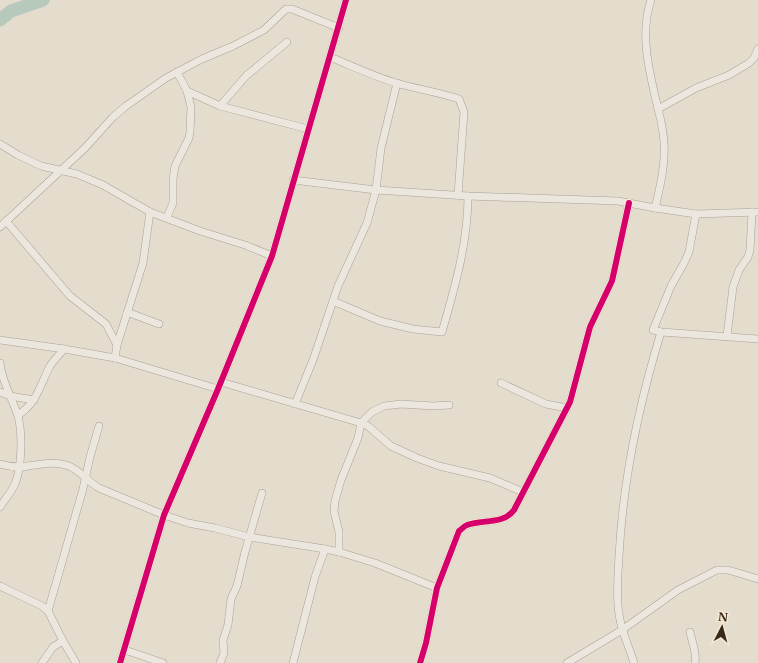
<svg xmlns="http://www.w3.org/2000/svg" width="758" height="663" viewBox="0 0 758 663" font-family="'Libre Baskerville',serif">
  <style>
    .lines { fill: none; stroke-linecap: round; stroke-linejoin: round }
    .river { stroke: #b7c9bd; stroke-width: 13 }
    .street-casing { stroke: #a9a196; stroke-width: 8 }
    .street { stroke: #ece7de; stroke-width: 7 }
    .cycleway-casing { stroke: #f6e9d1; stroke-width: 8 }
    .cycleway { stroke: #d6006c; stroke-width: 6 }
  </style>
  <rect width="100%" height="100%" fill="#e4dccc"/>
  <g class="lines">
    <path class="river" d="M0,20l11,-9 32,-11"/>
    <g class="street-casing">
      <g id="street">
        <path d="M651,0c-12,35 -1,74 7,109 2,7 4,16 5,24 4,24 -2,51 -8,75"/>
        <path d="M330,57c22,9 43,19 66,26 21,6 42,9 63,16l5,13 -6,83"/>
        <path d="M177,72l10,19 33,15 88,23"/>
        <path d="M220,106l26,-30 41,-34"/>
        <path d="M658,109l38,-21 33,-13 20,-12 5,-5 4,-9"/>
        <path d="M0,144l18,11 23,11 36,8 26,11 47,27 50,19 45,14 27,11"/>
        <path d="M293,180l83,10 92,6 150,5 37,7 41,6 62,-2"/>
        <path d="M696,214l-7,38 -5,11 -13,23 -18,44 8,2 97,7"/>
        <path d="M167,217l6,-14v-24l2,-13 14,-28 1,-6 1,-25 -4,-16"/>
        <path d="M6,221l64,75 36,28 11,21"/>
        <path d="M0,227l85,-79 28,-31 13,-11 40,-28 36,-19 31,-13 31,-16 22,-21h6l47,19"/>
        <path d="M333,301l47,20 33,8 29,3c13,-45 26,-90 26,-136"/>
        <path d="M127,312l32,12"/>
        <path d="M727,336l6,-49 6,-17 9,-13 2,-7 2,-38"/>
        <path d="M0,340l64,9 51,9 103,31"/>
        <path d="M115,358l2,-13 26,-82 7,-51"/>
        <path d="M0,363c2,19 11,33 17,50 6,17 5,54 -2,71 -4,9 -10,15 -15,23"/>
        <path d="M221,382l140,41 7,3 23,20 26,12 22,8 51,12 33,14"/>
        <path d="M501,383l45,21 21,4"/>
        <path d="M0,392l10,4 24,4"/>
        <path d="M295,404l18,-44 25,-74 29,-63 9,-33 5,-42 16,-65"/>
        <path d="M18,415c19,-12 22,-30 32,-49 4,-6 9,-11 14,-17"/>
        <path d="M0,464c7,2 15,3 22,3 15,-2 32,-7 47,-1 12,5 19,16 30,22l65,27 24,8 27,5 34,9 76,12 14,3 36,11 62,25"/>
        <path d="M339,552v-20l-5,-21 1,-10 6,-21 17,-42 3,-15 11,-11 12,-6 17,-2 32,2 16,-1"/>
        <path d="M0,586l42,20 6,5 15,30 13,22"/>
        <path d="M48,611l35,-122 7,-32 9,-31"/>
        <path d="M690,632c2,11 7,20 5,31"/>
        <path d="M125,650l38,13"/>
        <path d="M42,663l11,-16 10,-6"/>
        <path d="M120,663l44,-148 54,-126 54,-133 74,-256"/>
        <path d="M220,663l4,-10 -1,-13 5,-15 3,-26 6,-13 8,-34 17,-59"/>
        <path d="M293,663l22,-86 10,-28"/>
        <path d="M420,663l6,-20 11,-55 22,-57c3,-2 5,-5 8,-6 16,-6 36,0 47,-15l56,-108 20,-75 22,-46 17,-78"/>
        <path d="M567,663l55,-33 56,-40 39,-20h11l30,9"/>
        <path d="M634,663c-5,-17 -13,-32 -15,-49 -3,-19 -1,-39 0,-58 4,-76 20,-152 42,-224"/>
      </g>
    </g>
    <use href="#street" class="street"/>
    <g class="cycleway-casing">
      <g id="cycleway">
        <path d="M120,663l44,-148 54,-126 54,-133 74,-256"/>
        <path d="M420,663l6,-20 11,-55 22,-57c3,-2 5,-5 8,-6 16,-6 36,0 47,-15l56,-108 20,-75 22,-46 17,-78"/>
      </g>
    </g>
    <use href="#cycleway" class="cycleway"/>
  </g>
  <g transform="translate(722 627) rotate(6)" stroke="#f6e9d1" stroke-width="3" paint-order="stroke">
  <path d="M0-3L7 15L0 10L-7 15Z" fill="#38291d"/>
  <text y="-6" font-size="11" font-weight="bold" text-anchor="middle" fill="#38291d">N</text>
  </g>
</svg>
